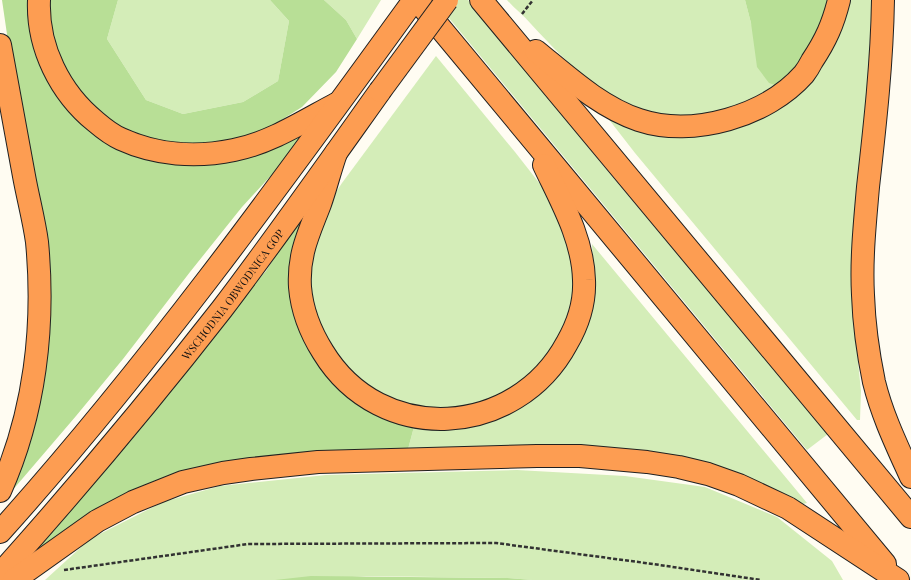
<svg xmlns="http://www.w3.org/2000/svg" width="911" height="580" viewBox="0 0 911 580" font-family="'Playfair Display',serif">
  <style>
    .green { fill: #d4edb8 }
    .forest { fill: #b8df96 }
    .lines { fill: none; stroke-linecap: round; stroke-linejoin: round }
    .motorway-casing { stroke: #212121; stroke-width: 24 }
    .path { stroke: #323232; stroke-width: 2.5; stroke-dasharray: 4 2; stroke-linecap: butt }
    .motorway { stroke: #fd9d52; stroke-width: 22 }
    .motorway-bridge-casing { stroke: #212121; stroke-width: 24; stroke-linecap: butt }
    .motorway-bridge { stroke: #fd9d52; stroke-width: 22 }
    .labels { text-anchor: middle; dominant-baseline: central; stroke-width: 4; stroke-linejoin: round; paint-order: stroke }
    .street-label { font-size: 11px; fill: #101010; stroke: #fff }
  </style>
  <rect width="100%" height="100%" fill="#fffcf2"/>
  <g class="green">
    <path d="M118,0h152l19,21 -11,60 -35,21 -60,12 -37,-14 -39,-61z"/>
    <path d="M324,0h57l-24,39 -11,-19z"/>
    <path d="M434,0h34l138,169 222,265 -21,16z"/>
    <path d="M507,0h238l6,23 27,63c-12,6 -23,13 -36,17 -19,8 -48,14 -68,12 -61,-4 -104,-49 -143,-91 -8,-9 -16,-15 -24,-24z"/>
    <path d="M848,0h24l-16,324 2,38 3,29 -1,29h-3l-222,-267 -28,-36 142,6z"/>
    <path d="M436,56l79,96 25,32 22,33 13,36 4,52 -38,71 -81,37 -73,-11 -59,-50 -22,-69 18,-73 18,-27z"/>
    <path d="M592,244l215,259 -4,1 -34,-17 -47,-20 -48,-7 -267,-7 8,-30 94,-10 22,-13 20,-17 42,-117z"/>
    <path d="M517,470l108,6 80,11 72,30 55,44 11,19h-310l-25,-2 -142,-2 -57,4h-264l45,-41 73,-37 57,-16 106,-11z"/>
  </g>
  <g class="forest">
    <path d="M2,0h29l53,124 94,37 146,-51 -26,36 -56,61 -52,65 -67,87 -47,57 -71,83 38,-122 -34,-329z"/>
    <path d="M47,0h71l-11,39 39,61 37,14 60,-12 35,-21 11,-60 -19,-21h54l22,20 11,19 -21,33 -34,35 -35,22 -31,10 -32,5h-27l-52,-12 -50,-43 -21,-45z"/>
    <path d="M745,0h82l-1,8 -15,41 -33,37 -9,-3 -12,-16 -6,-44z"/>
    <path d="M310,209l-14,34 22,117 97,63 -8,30 -181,14 -206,94 185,-222 61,-68 28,-44z"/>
    <path d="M311,576l197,2 25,2h-258z"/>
  </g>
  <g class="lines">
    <g class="motorway-casing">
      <g id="motorway">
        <path d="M39,0c-2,47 21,93 57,122 7,6 16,13 25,17 35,16 75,19 113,11 36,-7 70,-29 102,-46"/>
        <path d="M417,0l468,564"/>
        <path d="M481,0l430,517"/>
        <path d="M883,0c-1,62 -8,125 -15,187 -3,35 -7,72 -5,108 1,29 5,58 11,87 8,33 23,64 37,95"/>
        <path d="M0,45c8,44 16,87 24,131 4,22 10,44 13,66 8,84 -2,171 -37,249"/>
        <path d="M536,51c32,26 64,56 103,69 54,18 128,-4 165,-46 3,-4 6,-9 8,-13 14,-21 21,-37 27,-61"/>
        <path d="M336,153c-6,17 -10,34 -16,51 -11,29 -22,50 -20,83 2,24 11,46 23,65 58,95 193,86 244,-9 11,-19 18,-42 17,-63 -1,-41 -23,-79 -40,-115"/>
        <path d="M0,532c150,-167 282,-350 414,-532"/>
        <path id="s1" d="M0,574c77,-86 151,-174 222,-265 54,-71 106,-145 158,-218"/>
        <path d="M14,580l83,-59 36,-19 50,-20 40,-9 28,-4 67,-7 219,-6h43l67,6 32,5 29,7 31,11 49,23 110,72"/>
      </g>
    </g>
    <g class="path">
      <path d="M522,14l11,-14"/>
      <path d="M64,570l184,-26 248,-1 157,21 108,16"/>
    </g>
    <use href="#motorway" class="motorway"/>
    <g class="motorway-bridge-casing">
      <path id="motorway-bridge" d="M380,91l67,-91"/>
    </g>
    <use href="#motorway-bridge" class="motorway-bridge"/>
  </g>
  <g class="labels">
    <g class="street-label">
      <text stroke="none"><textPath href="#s1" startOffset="364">WSCHODNIA OBWODNICA GOP</textPath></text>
    </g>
  </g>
</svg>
